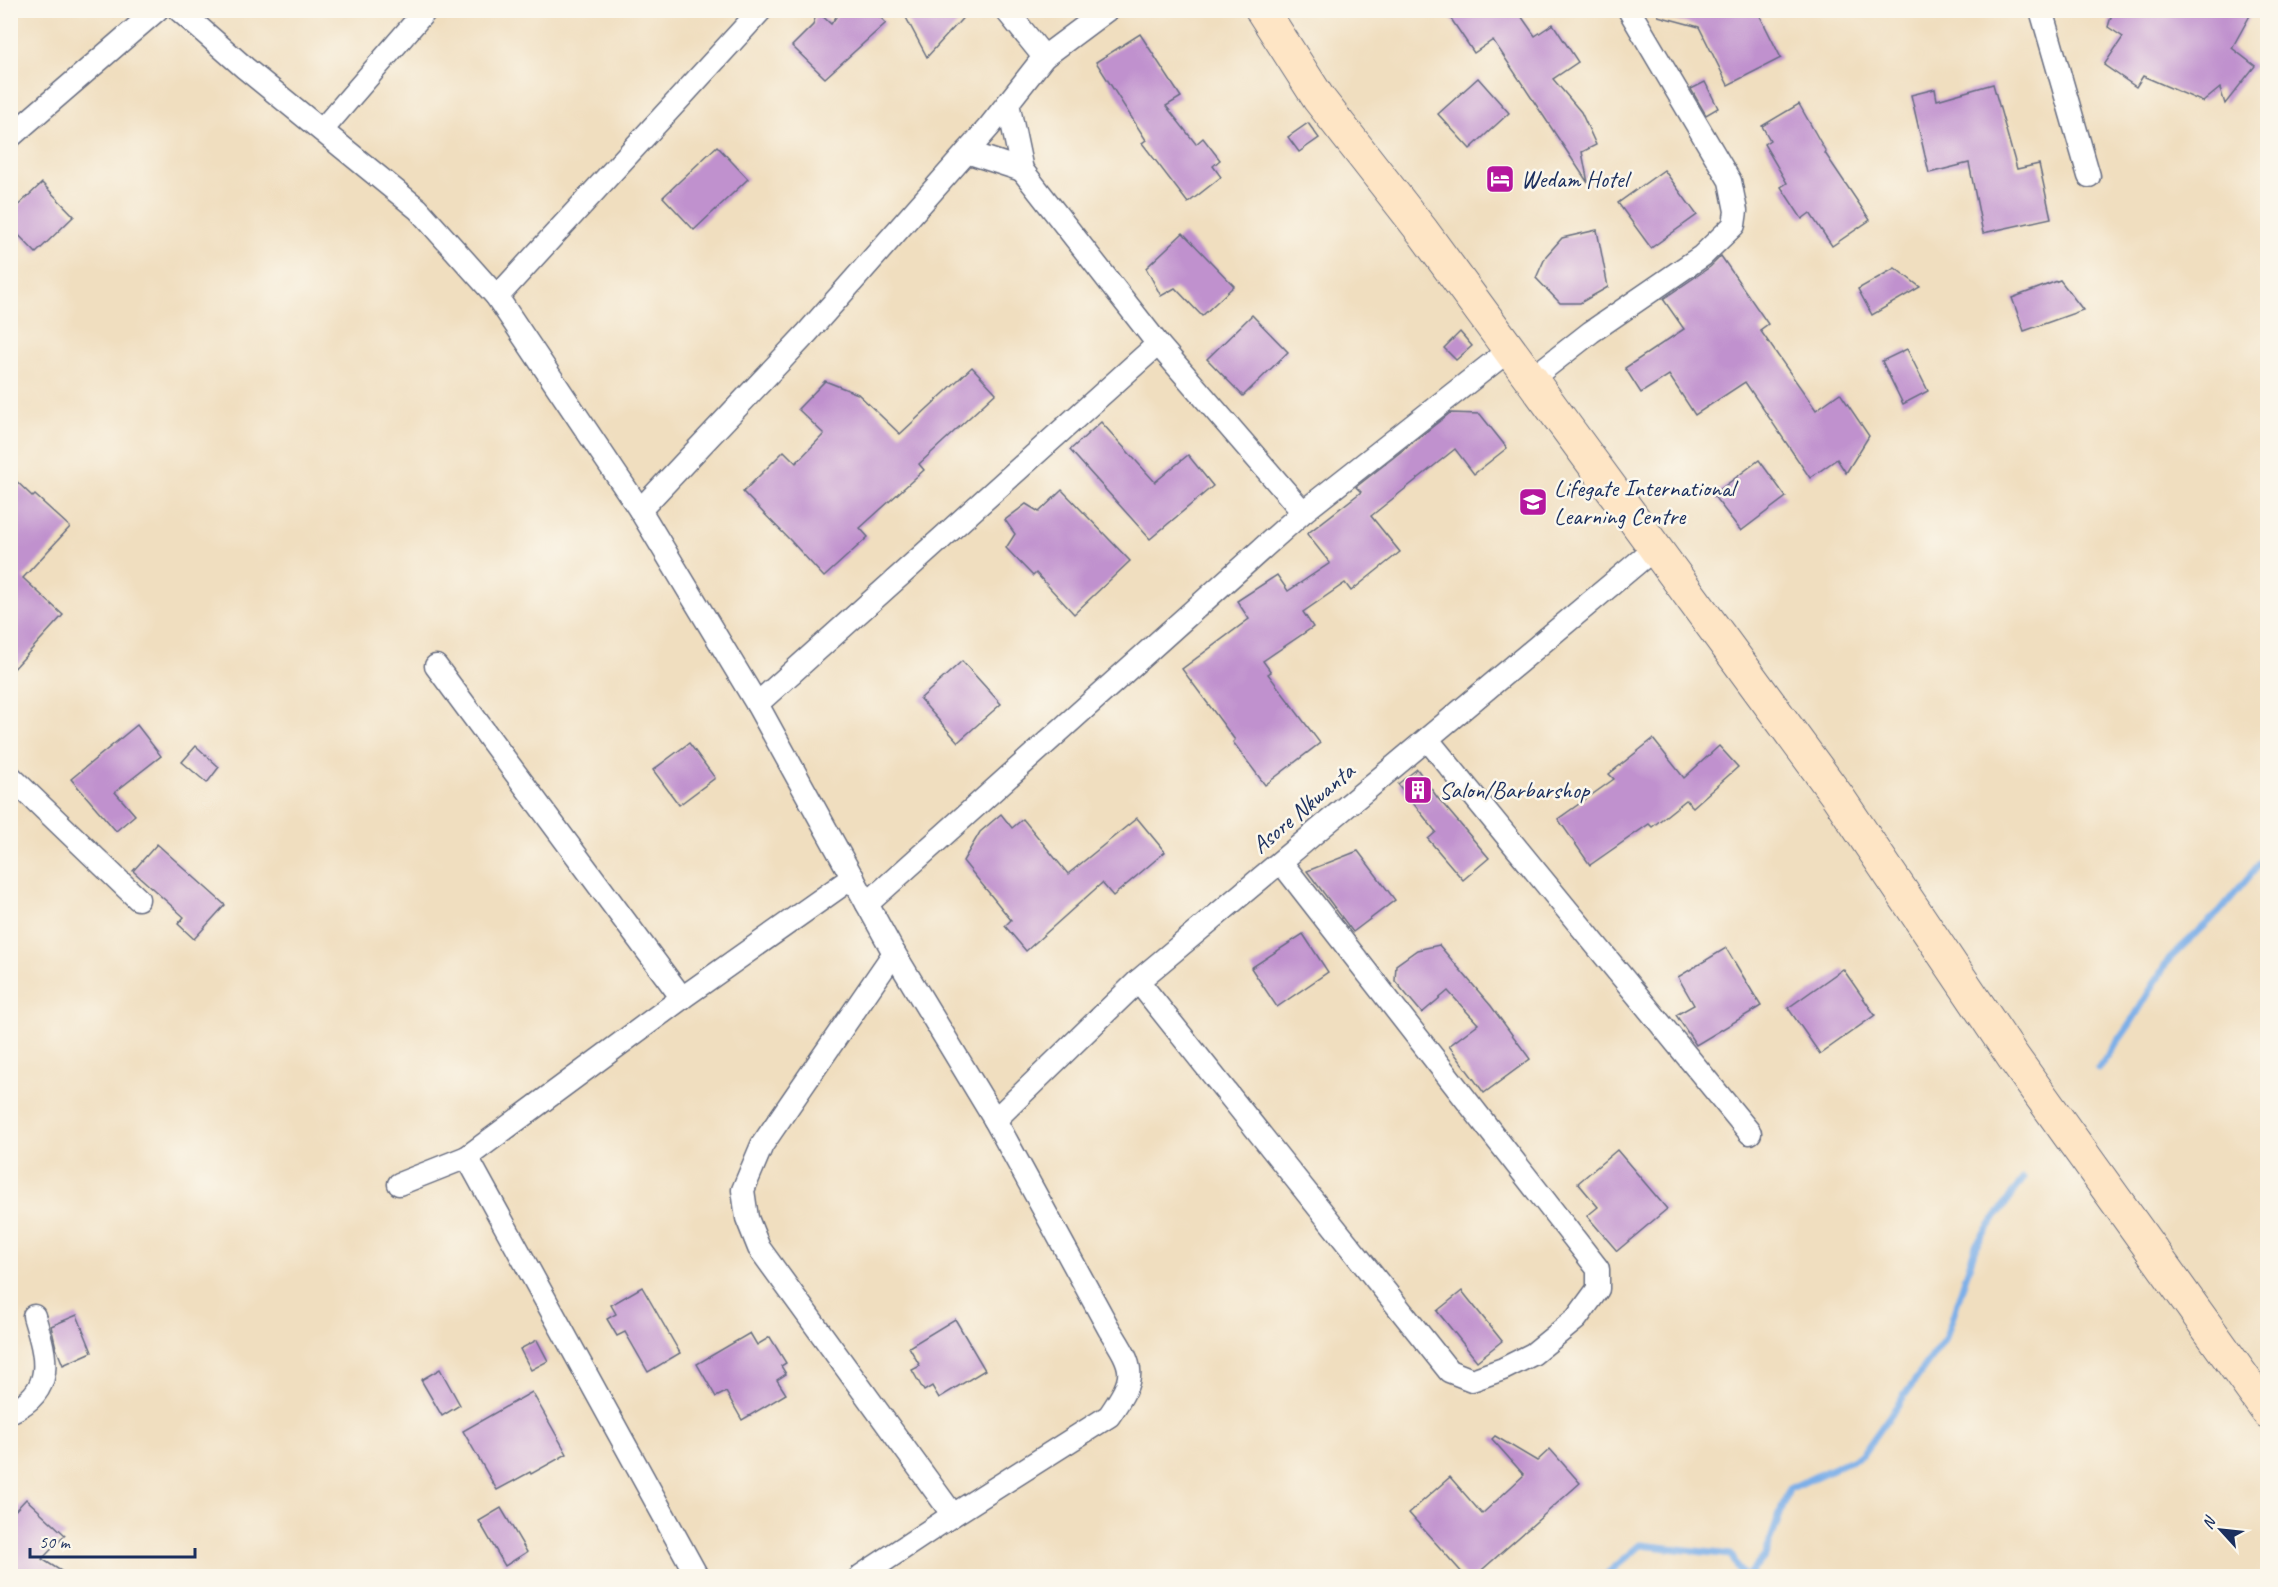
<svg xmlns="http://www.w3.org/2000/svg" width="2278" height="1587" viewBox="0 0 2278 1587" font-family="Caveat,sans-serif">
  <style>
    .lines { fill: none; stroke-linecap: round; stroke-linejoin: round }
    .stream { stroke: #7bafe8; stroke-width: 7 }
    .building { fill: #c091ce }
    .street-casing { stroke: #666c80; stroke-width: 25 }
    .secondary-casing { stroke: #666c80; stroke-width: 35 }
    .street { stroke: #fff; stroke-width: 22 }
    .secondary { stroke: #fee5c5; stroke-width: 33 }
    .labels { text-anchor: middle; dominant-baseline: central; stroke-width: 5; stroke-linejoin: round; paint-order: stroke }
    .poi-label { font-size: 24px; fill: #1b2f5e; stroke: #fbf7ec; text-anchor: start }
    .street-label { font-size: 24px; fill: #1b2f5e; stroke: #fbf7ec }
  </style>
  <rect width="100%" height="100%" fill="#fbf7ec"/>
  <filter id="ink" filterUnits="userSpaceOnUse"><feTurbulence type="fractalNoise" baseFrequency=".0167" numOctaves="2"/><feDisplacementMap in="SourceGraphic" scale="12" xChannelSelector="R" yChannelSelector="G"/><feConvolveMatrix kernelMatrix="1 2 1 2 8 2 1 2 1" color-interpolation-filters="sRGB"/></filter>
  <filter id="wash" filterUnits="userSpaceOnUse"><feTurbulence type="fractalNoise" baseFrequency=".008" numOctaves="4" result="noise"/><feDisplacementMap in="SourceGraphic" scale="24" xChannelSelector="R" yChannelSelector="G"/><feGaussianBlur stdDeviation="1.35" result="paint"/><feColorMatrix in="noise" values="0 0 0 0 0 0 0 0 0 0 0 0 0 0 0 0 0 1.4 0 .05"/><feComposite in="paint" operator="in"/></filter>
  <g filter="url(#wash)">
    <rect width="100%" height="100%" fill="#f0debf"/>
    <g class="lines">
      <g class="stream">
        <path d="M2099,1068l31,-44 39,-65 50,-47 49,-58"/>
        <path d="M1607,1576l1,-3 33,-28 90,10 12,21"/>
        <path d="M1748,1576l17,-20 24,-67 73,-34 84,-118 30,-92 47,-66"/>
      </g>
    </g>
    <g id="blocks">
      <g class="building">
        <path d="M841,10h32l13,13 -61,55 -33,-32 21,-21 4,-14 14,13z"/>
        <path d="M902,10h68l-43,47z"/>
        <path d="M1445,10h72l18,26 18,-12 25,38 -25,17 28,33 15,33 -14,7 6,31 -95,-143 -19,13z"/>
        <path d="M1659,10h98l24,48 -53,27 -29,-58 -41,-11z"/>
        <path d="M2113,10h12l13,4 2,-4h113l-21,38 23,18 -30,38 -5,-16 -17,14 -60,-26 -7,11 -32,-22 19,-28 -15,-10z"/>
        <path d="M1140,34l41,63 -15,9 30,38 7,-6 17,22 -7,6 8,11 -33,26 -46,-60 4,-3 -50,-78z"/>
        <path d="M1478,78l31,35 -39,36 -32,-35z"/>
        <path d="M1705,82l13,26 -12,7 -15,-26z"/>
        <path d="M1993,84l24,85 22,-5 12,54 -68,15 -14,-70 -40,10 -18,-78 24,-6 2,11z"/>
        <path d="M1799,104l27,48 -1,1 45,67 -38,26 -22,-33 -8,6 -21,-32 6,-4 -23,-39 6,-4 -8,-14z"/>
        <path d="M1308,123l11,15 -20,14 -11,-15z"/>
        <path d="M717,146l31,33 -54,51 -31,-33z"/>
        <path d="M1664,170l33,45 -46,33 -33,-45z"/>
        <path d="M42,183l32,33 -38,37 -26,-27v-13z"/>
        <path d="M1597,230l11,57 -28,16h-20l-24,-25 10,-22 16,-18z"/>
        <path d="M1183,233l51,53 -32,30 -27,-28 -14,8 -15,-28z"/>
        <path d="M1721,256l47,68 -8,6 56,80 24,-17 29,43 -23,37 -9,-14 -27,19 -65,-96 -50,33 -26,-40 -28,18 -16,-25 59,-39 -21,-30 47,-32z"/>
        <path d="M1895,268l25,19 -48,28 -14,-26z"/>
        <path d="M2060,280l23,30 -59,21 -12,-33z"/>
        <path d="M1252,315l36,37 -45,44 -36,-37z"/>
        <path d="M1460,332l12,14 -16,14 -12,-12z"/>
        <path d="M1907,349l21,42 -25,13 -21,-43z"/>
        <path d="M972,367l24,26 -77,71 5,6 -64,58 8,9 -44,40 -33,-36 -48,-49 41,-41 12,12 28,-29 -26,-25 27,-28 33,13 42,40z"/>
        <path d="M1450,413l30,1 27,34 -33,26 -19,-25 -84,67 29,36 -49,39 -6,-8 -42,29 10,15 -50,34 8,11 -3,2 52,69 -55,42 -32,-43 2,-2 -53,-71 67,-50 -12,-18 40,-26 11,16 42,-28 -23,-29 54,-42 -5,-5z"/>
        <path d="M1101,422l54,60 33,-27 25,31 -63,53 -80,-89z"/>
        <path d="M1759,460l27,37 -45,34 -28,-36z"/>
        <path d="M10,475l23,22 2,-2 35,32 -47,51 40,37 -53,58z"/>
        <path d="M1062,490l68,71 -56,53 -38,-41 -3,3 -27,-28 9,-14 -10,-14 21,-16 13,8z"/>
        <path d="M962,661l39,43 -43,38 -38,-43z"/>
        <path d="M137,725l24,31 -46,36 20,23 -19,16 -45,-52z"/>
        <path d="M1653,739l31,39 35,-32 19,21 -45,40 -7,-7 -34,27 -3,-3 -59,41 -32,-46 56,-40 -5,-5z"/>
        <path d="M689,743l26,35 -36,27 -26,-35z"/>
        <path d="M196,746l23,21 -12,16 -25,-21z"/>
        <path d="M1417,769l20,28 52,61 -26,22 -35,-41 8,-7 -38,-48z"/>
        <path d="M1001,814l11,14 11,-9 45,55 69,-56 28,34 -52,44 -11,-13 -76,68 -21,-25 6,-6 -48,-59 17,-29z"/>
        <path d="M157,844l68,61 -31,34 -16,-15 6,-7 -51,-46z"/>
        <path d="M1358,851l37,49 -42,32 -46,-61z"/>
        <path d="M1303,934l25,38 -51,35 -26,-39z"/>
        <path d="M1439,945l52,61 39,53 -46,34 -35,-47 29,-22 -30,-33 -26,22 -27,-32 1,-16 21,-15z"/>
        <path d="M1726,948l35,58 -65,39 -20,-30 18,-10 -16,-28z"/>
        <path d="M1843,969l32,46 -55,39 -32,-46z"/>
        <path d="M1617,1150l50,59 -50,42 -30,-35 11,-9 -20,-24z"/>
        <path d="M642,1287l38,66 -32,19 -23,-40 -8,4 -10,-17 9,-5 -5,-9z"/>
        <path d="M1462,1291l40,50 -25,20 -40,-50z"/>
        <path d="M77,1315l15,37 -29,13 -7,-17 -5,-22z"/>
        <path d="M955,1319l30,51 -46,28 -7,-12 -8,5 -12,-21 8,-4 -11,-19z"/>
        <path d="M750,1333l7,12 13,-8 16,26 -5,3 5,8 -9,6 9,14 -44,26 -16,-28 -10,5 -19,-33z"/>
        <path d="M537,1340l11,21 -17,9 -11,-21z"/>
        <path d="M440,1369l20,36 -18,11 -21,-36z"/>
        <path d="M532,1392l35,62 -36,20 -1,-2 -33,18 -34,-59z"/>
        <path d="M1495,1436l42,25 13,-12 30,34 -105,93h-10l-56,-63 41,-36 32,37 42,-39 -32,-36z"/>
        <path d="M26,1499l39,36 -23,24 27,17h-59l1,-61z"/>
        <path d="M501,1508l26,44 -22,14 -26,-45z"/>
      </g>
    </g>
  </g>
  <g filter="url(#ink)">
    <use href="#blocks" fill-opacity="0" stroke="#666c80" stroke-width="1.5"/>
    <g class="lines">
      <g class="street-casing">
        <g id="street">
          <path d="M179,10l66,58 173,141 79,88 143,213 117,194 137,249 101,167 114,209c26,41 28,46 0,87l-156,99 -92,61"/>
          <path d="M1006,10l38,47"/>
          <path d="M2041,10l48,166"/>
          <path d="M1008,103l14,67 136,174 145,168"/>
          <path d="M322,130l104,-120"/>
          <path d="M10,137l147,-127"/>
          <path d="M967,152l55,18"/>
          <path d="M497,297l264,-287"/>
          <path d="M1531,379l60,-47 111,-76 32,-31 2,-14 -6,-30 -101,-171"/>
          <path d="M640,510l167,-177 182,-206 55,-70 63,-47"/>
          <path d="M436,666l246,332"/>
          <path d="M757,704l401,-360"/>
          <path d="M1428,740l322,393"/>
          <path d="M10,776l128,123"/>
          <path d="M867,904l436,-392 206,-162"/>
          <path d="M894,953l-132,192 -19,45 4,28 12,30 194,267"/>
          <path d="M1138,981l311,390 23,9 31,-11 30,-15 43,-35 22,-30v-20l-317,-407"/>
          <path d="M995,1120l143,-139 517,-433"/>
          <path d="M467,1157l230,419"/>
          <path d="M399,1184l68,-27 215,-159 171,-121"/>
          <path d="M10,1412c47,-22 36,-56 24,-96"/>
        </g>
      </g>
      <g class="secondary-casing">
        <path id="secondary" d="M1262,10l57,89 104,133 415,565 175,260 255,355"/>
      </g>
      <use href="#street" class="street"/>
      <use href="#secondary" class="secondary"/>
    </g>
  </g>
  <defs>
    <g id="hotel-square" transform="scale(1.5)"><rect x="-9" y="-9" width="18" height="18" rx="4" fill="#b5179e" stroke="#fbf7ec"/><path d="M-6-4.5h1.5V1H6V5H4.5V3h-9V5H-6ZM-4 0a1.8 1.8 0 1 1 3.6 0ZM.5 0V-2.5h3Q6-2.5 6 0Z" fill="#fff"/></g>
    <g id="school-square" transform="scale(1.5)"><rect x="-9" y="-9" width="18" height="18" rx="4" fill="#b5179e" stroke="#fbf7ec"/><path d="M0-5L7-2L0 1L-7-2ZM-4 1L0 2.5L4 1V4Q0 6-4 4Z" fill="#fff"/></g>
    <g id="building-square" transform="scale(1.5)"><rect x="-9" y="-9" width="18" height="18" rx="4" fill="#b5179e" stroke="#fbf7ec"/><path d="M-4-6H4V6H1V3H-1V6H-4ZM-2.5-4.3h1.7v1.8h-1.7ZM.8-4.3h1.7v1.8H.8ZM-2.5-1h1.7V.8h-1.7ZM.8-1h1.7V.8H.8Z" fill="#fff"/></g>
  </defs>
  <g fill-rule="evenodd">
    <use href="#hotel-square" x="1500" y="179"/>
    <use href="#school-square" x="1533" y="502"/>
    <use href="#building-square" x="1418" y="790"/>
  </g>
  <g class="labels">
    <g class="poi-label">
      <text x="1521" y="179">Wedam Hotel</text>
      <text x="1554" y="488">Lifegate International<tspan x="1554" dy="28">Learning Centre</tspan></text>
      <text x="1439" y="790">Salon/Barbarshop</text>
    </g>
    <g class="street-label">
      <text transform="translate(1303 808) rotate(-40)">Asore Nkwanta</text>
    </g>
  </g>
  <rect width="2278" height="1587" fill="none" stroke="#fbf7ec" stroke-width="36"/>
  <g transform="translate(2221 1530) rotate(297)" stroke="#fbf7ec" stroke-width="4.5" paint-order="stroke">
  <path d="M0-4.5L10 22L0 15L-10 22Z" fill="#1b2f5e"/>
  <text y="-9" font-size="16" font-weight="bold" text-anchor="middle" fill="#1b2f5e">N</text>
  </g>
  <path d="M30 1548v9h165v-9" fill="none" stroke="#1b2f5e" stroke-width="3"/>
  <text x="39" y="1548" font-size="18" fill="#1b2f5e" stroke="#fbf7ec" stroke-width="4.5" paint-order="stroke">50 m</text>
</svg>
